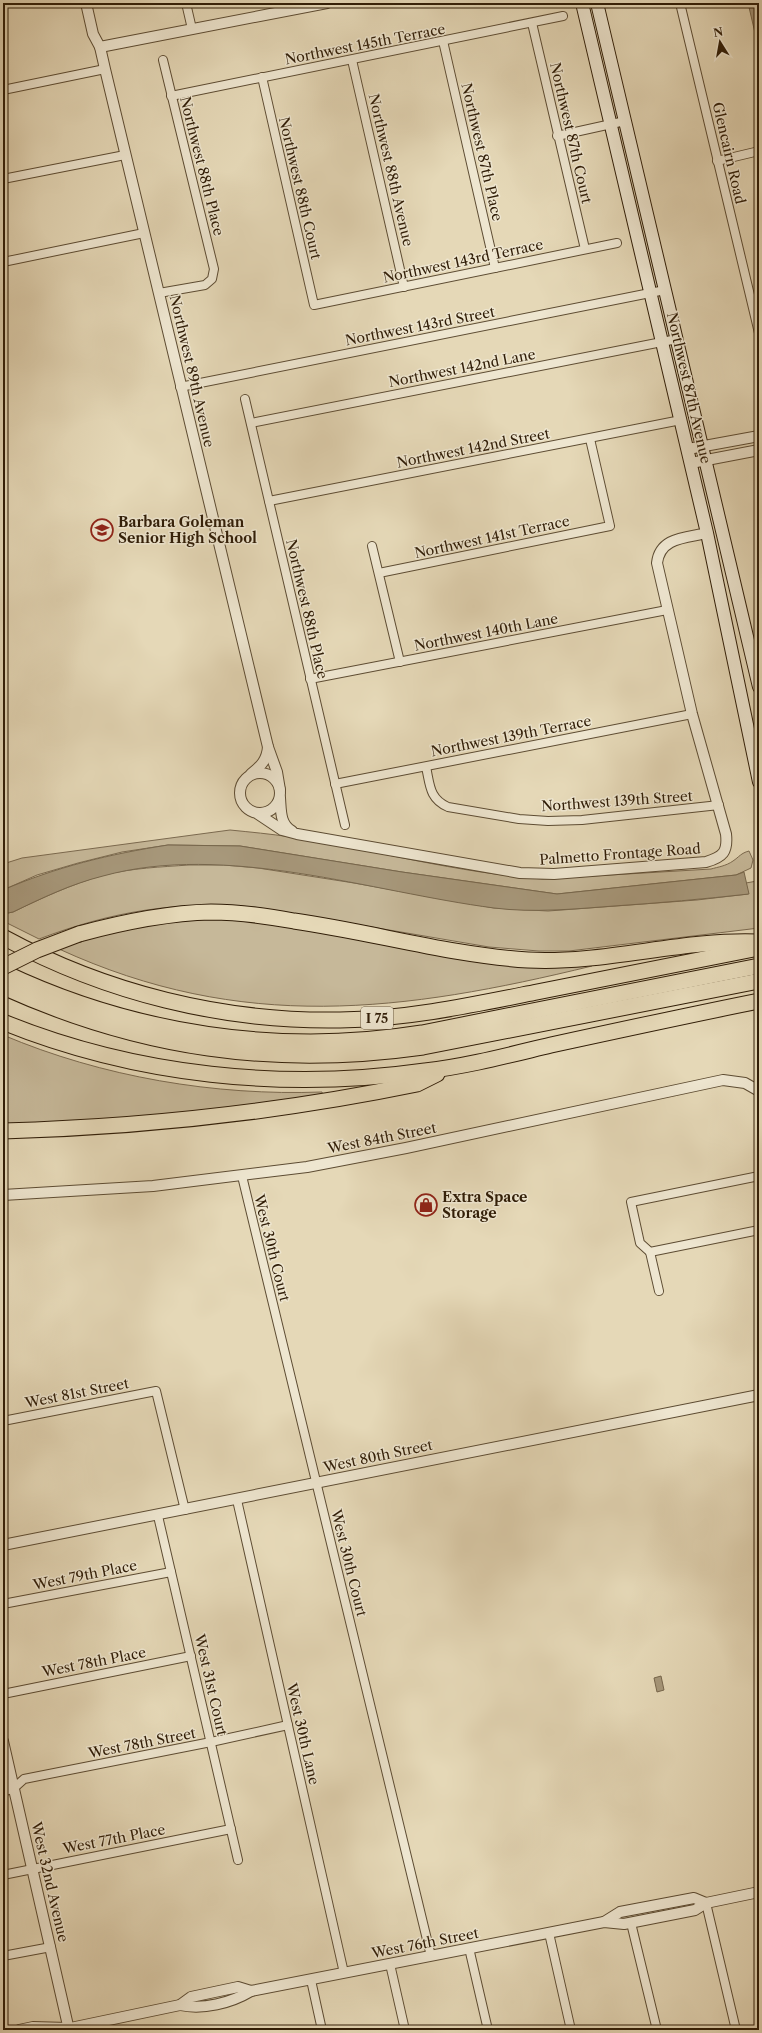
<svg xmlns="http://www.w3.org/2000/svg" width="762" height="2033" viewBox="0 0 762 2033" font-family="'Libre Caslon Text',serif">
  <style>
    .green { fill: #c6b899; stroke: #7b6a50 }
    .water { fill: #a7987b; stroke: #77674d }
    .lines { fill: none; stroke-linecap: round; stroke-linejoin: round }
    .minor-casing { stroke: #5d4c33; stroke-width: 10 }
    .tertiary-casing { stroke: #5d4c33; stroke-width: 12 }
    .secondary-casing { stroke: #301d07; stroke-width: 14 }
    .motorway-casing { stroke: #301d07; stroke-width: 17 }
    .minor { stroke: #eee6d0; stroke-width: 8 }
    .tertiary { stroke: #eee6d0; stroke-width: 10 }
    .secondary { stroke: #eee6d0; stroke-width: 12 }
    .motorway { stroke: #e5d8b7; stroke-width: 15 }
    .motorway-bridge-casing { stroke: #301d07; stroke-width: 17; stroke-linecap: butt }
    .motorway-bridge { stroke: #e5d8b7; stroke-width: 15 }
    .labels { text-anchor: middle; dominant-baseline: central; stroke-width: 3; stroke-linejoin: round; paint-order: stroke }
    .shield { fill: #eee6d0; stroke: #695943; stroke-width: 1 }
    .shield-label { font-size: 13px; font-weight: bold; fill: #301d07 }
    .street-label { font-size: 14px; fill: #301d07; stroke: #eee6d0 }
    .poi-label { font-size: 14px; font-weight: bold; fill: #301d07; stroke: #eee6d0; text-anchor: start }
  </style>
  <rect width="100%" height="100%" fill="#e5d8b7"/>
  <filter id="stains"><feTurbulence type="fractalNoise" baseFrequency=".005" numOctaves="4"/><feColorMatrix values="0 0 0 0 .2 0 0 0 0 .09 0 0 0 0 .02 0 0 0 .5 -.17"/></filter>
  <radialGradient id="worn" r=".72"><stop offset=".6" stop-color="#630" stop-opacity="0"/><stop offset="1" stop-color="#630" stop-opacity=".3"/></radialGradient>
  <g class="green">
    <path d="M230,830c20,2 41,4 61,7 84,13 166,36 252,42l168,-10c7,-2 15,-3 22,-8 6,-4 8,-8 16,-10l4,9 -2,8 -15,7 -179,19 -155,-22 -162,-26 -72,-1 -46,7 -44,11 -41,12 -34,15v-26l19,-6z"/>
    <path d="M189,865h35l34,3 96,15 140,25 54,3 149,-11 51,-6 -2,-11 11,-2 2,3v44l-190,23h-30l-50,-4 -235,-40c-78,-6 -141,4 -215,32l-36,-18v-11l5,3 5,-1c29,-14 59,-28 91,-37 28,-7 57,-8 85,-10z"/>
    <path d="M209,919l27,1 356,44v2c-189,46 -350,67 -533,-17 49,-18 99,-27 150,-30z"/>
    <path d="M3,1035c99,42 212,61 319,57l1,4 -156,19 -164,11z"/>
  </g>
  <g class="water">
    <path d="M748,3h11v47z"/>
    <path d="M168,845l72,1 162,26 155,22 179,-19 8,-3 5,22c-45,5 -90,9 -135,12 -40,3 -80,7 -120,2 -123,-16 -268,-66 -391,-32 -32,8 -61,22 -90,36l-5,1 -5,-3v-20c53,-23 107,-36 165,-45z"/>
    <path d="M661,1676l3,14 -7,2 -3,-14z"/>
  </g>
  <g class="lines">
    <g class="minor-casing">
      <g id="minor">
        <path d="M186,3l6,26"/>
        <path d="M680,3l79,330"/>
        <path d="M532,23l53,226"/>
        <path d="M443,41l52,227"/>
        <path d="M352,60l52,227"/>
        <path d="M262,77l52,228 303,-62"/>
        <path d="M3,90l102,-21"/>
        <path d="M171,96l392,-80"/>
        <path d="M557,136l68,-15"/>
        <path d="M717,161l42,-10"/>
        <path d="M3,179l122,-24"/>
        <path d="M3,262l141,-29"/>
        <path d="M159,293l46,-8 7,-6 2,-10 -51,-209"/>
        <path d="M180,387l485,-97"/>
        <path d="M245,399l100,426"/>
        <path d="M251,423l426,-84"/>
        <path d="M269,501l412,-81"/>
        <path d="M372,546l28,116"/>
        <path d="M379,573l231,-47 -20,-87"/>
        <path d="M310,679l357,-69"/>
        <path d="M426,767c4,17 3,32 22,40l71,12 29,2 34,-1 137,-15"/>
        <path d="M335,784l357,-70"/>
        <path d="M242,1176l189,780"/>
        <path d="M759,1176l-128,26 9,41 10,9 109,-22"/>
        <path d="M650,1252l9,39"/>
        <path d="M3,1421l153,-30 29,119"/>
        <path d="M237,1500l107,473"/>
        <path d="M158,1516l80,344"/>
        <path d="M3,1604l168,-32"/>
        <path d="M3,1694l188,-38"/>
        <path d="M3,1792l11,-4 10,-9 187,-37 77,-17"/>
        <path d="M3,1875l228,-46"/>
        <path d="M706,1903l30,127"/>
        <path d="M631,1923l26,107"/>
        <path d="M549,1933l22,97"/>
        <path d="M469,1948l19,82"/>
        <path d="M3,1956l48,-9"/>
        <path d="M390,1964l15,66"/>
        <path d="M311,1980l11,50"/>
      </g>
    </g>
    <g class="tertiary-casing">
      <g id="tertiary">
        <path d="M86,3l7,31 7,13 5,22 163,678 9,25 3,18"/>
        <path d="M100,47l227,-44"/>
        <path d="M688,449l71,-13"/>
        <path d="M691,463l68,-13"/>
        <circle cx="260" cy="793" r="20"/>
        <path d="M251,774c10,-8 16,-14 17,-27"/>
        <path d="M280,798c1,13 0,26 12,33"/>
        <path d="M258,814l24,16 15,4 223,39 34,1 152,-12c17,-5 22,-10 20,-28l-34,-120 -35,-151c3,-26 29,-25 50,-30"/>
        <path d="M3,1195l150,-9 154,-19 99,-19 317,-68 22,3 14,8"/>
        <path d="M3,1545l756,-150"/>
        <path d="M3,1741l66,289"/>
        <path d="M604,1922l16,-10 74,-14 12,5"/>
        <path d="M180,2005c23,5 51,-2 71,-14l353,-69 20,2 71,-14 11,-7 53,-11"/>
        <path d="M19,2030l14,-3 35,1"/>
        <path d="M61,2030l119,-25 11,-8 47,-10 13,4"/>
      </g>
    </g>
    <g class="secondary-casing">
      <g id="secondary">
        <path d="M582,3l125,530 52,249"/>
        <path d="M597,3l162,684"/>
      </g>
    </g>
    <g class="motorway-casing">
      <g id="motorway">
        <path d="M79,934c44,-12 87,-21 132,-22 28,0 56,4 83,9 78,11 155,34 234,39 78,4 153,-21 230,-18"/>
        <path d="M3,937c103,56 220,85 337,83 67,-1 132,-15 197,-28 74,-14 148,-30 222,-44"/>
        <path d="M3,972c130,62 276,84 419,61l337,-67"/>
        <path d="M3,987c137,62 271,81 420,60l336,-66"/>
        <path d="M3,1022c133,54 281,69 422,49 43,-5 84,-16 126,-26 69,-15 138,-30 208,-44"/>
        <path d="M3,1131c139,-4 278,-19 414,-47l20,-10"/>
      </g>
    </g>
    <use href="#minor" class="minor"/>
    <use href="#tertiary" class="tertiary"/>
    <use href="#secondary" class="secondary"/>
    <use href="#motorway" class="motorway"/>
    <g class="motorway-bridge-casing">
      <path id="motorway-bridge" d="M3,967l34,-17 42,-16"/>
    </g>
    <use href="#motorway-bridge" class="motorway-bridge"/>
  </g>
  <defs>
    <g id="school-ring" transform="scale(1.15)"><circle r="9.5" fill="#eee6d0" stroke="#8f2418" stroke-width="1.5"/><path d="M0-5L7-2L0 1L-7-2ZM-4 1L0 2.5L4 1V4Q0 6-4 4Z" fill="#8f2418"/></g>
    <g id="shop-ring" transform="scale(1.15)"><circle r="9.5" fill="#eee6d0" stroke="#8f2418" stroke-width="1.5"/><path d="M-5-2.5h2.3a2.7 3.5 0 0 1 5.4 0H5L5.5 6h-11ZM-1.5-2.5h3a1.5 2.3 0 0 0-3 0Z" fill="#8f2418"/></g>
  </defs>
  <g fill-rule="evenodd">
    <use href="#school-ring" x="102" y="530"/>
    <use href="#shop-ring" x="426" y="1205"/>
  </g>
  <g class="labels">
    <rect class="shield" x="361" y="1007" width="32" height="22" rx="3"/>
    <g class="shield-label">
      <text x="377" y="1018">I 75</text>
    </g>
    <g class="street-label">
      <text transform="translate(365 44) rotate(-11)">Northwest 145th Terrace</text>
      <text transform="translate(571 133) rotate(77)">Northwest 87th Court</text>
      <text transform="translate(482 152) rotate(77)">Northwest 87th Place</text>
      <text transform="translate(729 153) rotate(77)">Glencairn Road</text>
      <text transform="translate(202 166) rotate(76)">Northwest 88th Place</text>
      <text transform="translate(391 170) rotate(77)">Northwest 88th Avenue</text>
      <text transform="translate(300 188) rotate(77)">Northwest 88th Court</text>
      <text transform="translate(463 261) rotate(-12)">Northwest 143rd Terrace</text>
      <text transform="translate(420 326) rotate(-11)">Northwest 143rd Street</text>
      <text transform="translate(462 368) rotate(-11)">Northwest 142nd Lane</text>
      <text transform="translate(192 371) rotate(77)">Northwest 89th Avenue</text>
      <text transform="translate(689 388) rotate(77)">Northwest 87th Avenue</text>
      <text transform="translate(473 448) rotate(-11)">Northwest 142nd Street</text>
      <text transform="translate(492 537) rotate(-12)">Northwest 141st Terrace</text>
      <text transform="translate(307 609) rotate(77)">Northwest 88th Place</text>
      <text transform="translate(486 632) rotate(-11)">Northwest 140th Lane</text>
      <text transform="translate(511 736) rotate(-11)">Northwest 139th Terrace</text>
      <text transform="translate(617 801) rotate(-4)">Northwest 139th Street</text>
      <text transform="translate(620 854) rotate(-4)">Palmetto Frontage Road</text>
      <text transform="translate(382 1138) rotate(-11)">West 84th Street</text>
      <text transform="translate(272 1248) rotate(76)">West 30th Court</text>
      <text transform="translate(77 1393) rotate(-11)">West 81st Street</text>
      <text transform="translate(378 1456) rotate(-12)">West 80th Street</text>
      <text transform="translate(349 1563) rotate(76)">West 30th Court</text>
      <text transform="translate(85 1575) rotate(-11)">West 79th Place</text>
      <text transform="translate(94 1662) rotate(-11)">West 78th Place</text>
      <text transform="translate(211 1685) rotate(77)">West 31st Court</text>
      <text transform="translate(303 1734) rotate(77)">West 30th Lane</text>
      <text transform="translate(142 1743) rotate(-11)">West 78th Street</text>
      <text transform="translate(114 1839) rotate(-11)">West 77th Place</text>
      <text transform="translate(50 1882) rotate(77)">West 32nd Avenue</text>
      <text transform="translate(425 1943) rotate(-11)">West 76th Street</text>
    </g>
    <g class="poi-label">
      <text x="118" y="522">Barbara Goleman<tspan x="118" dy="16">Senior High School</tspan></text>
      <text x="442" y="1197">Extra Space<tspan x="442" dy="16">Storage</tspan></text>
    </g>
  </g>
  <rect width="762" height="2033" fill="none" stroke="#e5d8b7" stroke-width="16"/>
  <rect x="4" y="4" width="754" height="2025" fill="none" stroke="#301d07" stroke-width="2"/>
  <rect x="8" y="8" width="746" height="2017" fill="none" stroke="#301d07"/>
  <g transform="translate(720 42) rotate(349)" stroke="#eee6d0" stroke-width="3" paint-order="stroke">
  <path d="M0-3L7 15L0 10L-7 15Z" fill="#301d07"/>
  <text y="-6" font-size="11" font-weight="bold" text-anchor="middle" fill="#301d07">N</text>
  </g>
  <rect width="100%" height="100%" filter="url(#stains)"/>
  <rect width="100%" height="100%" fill="url(#worn)"/>
</svg>
